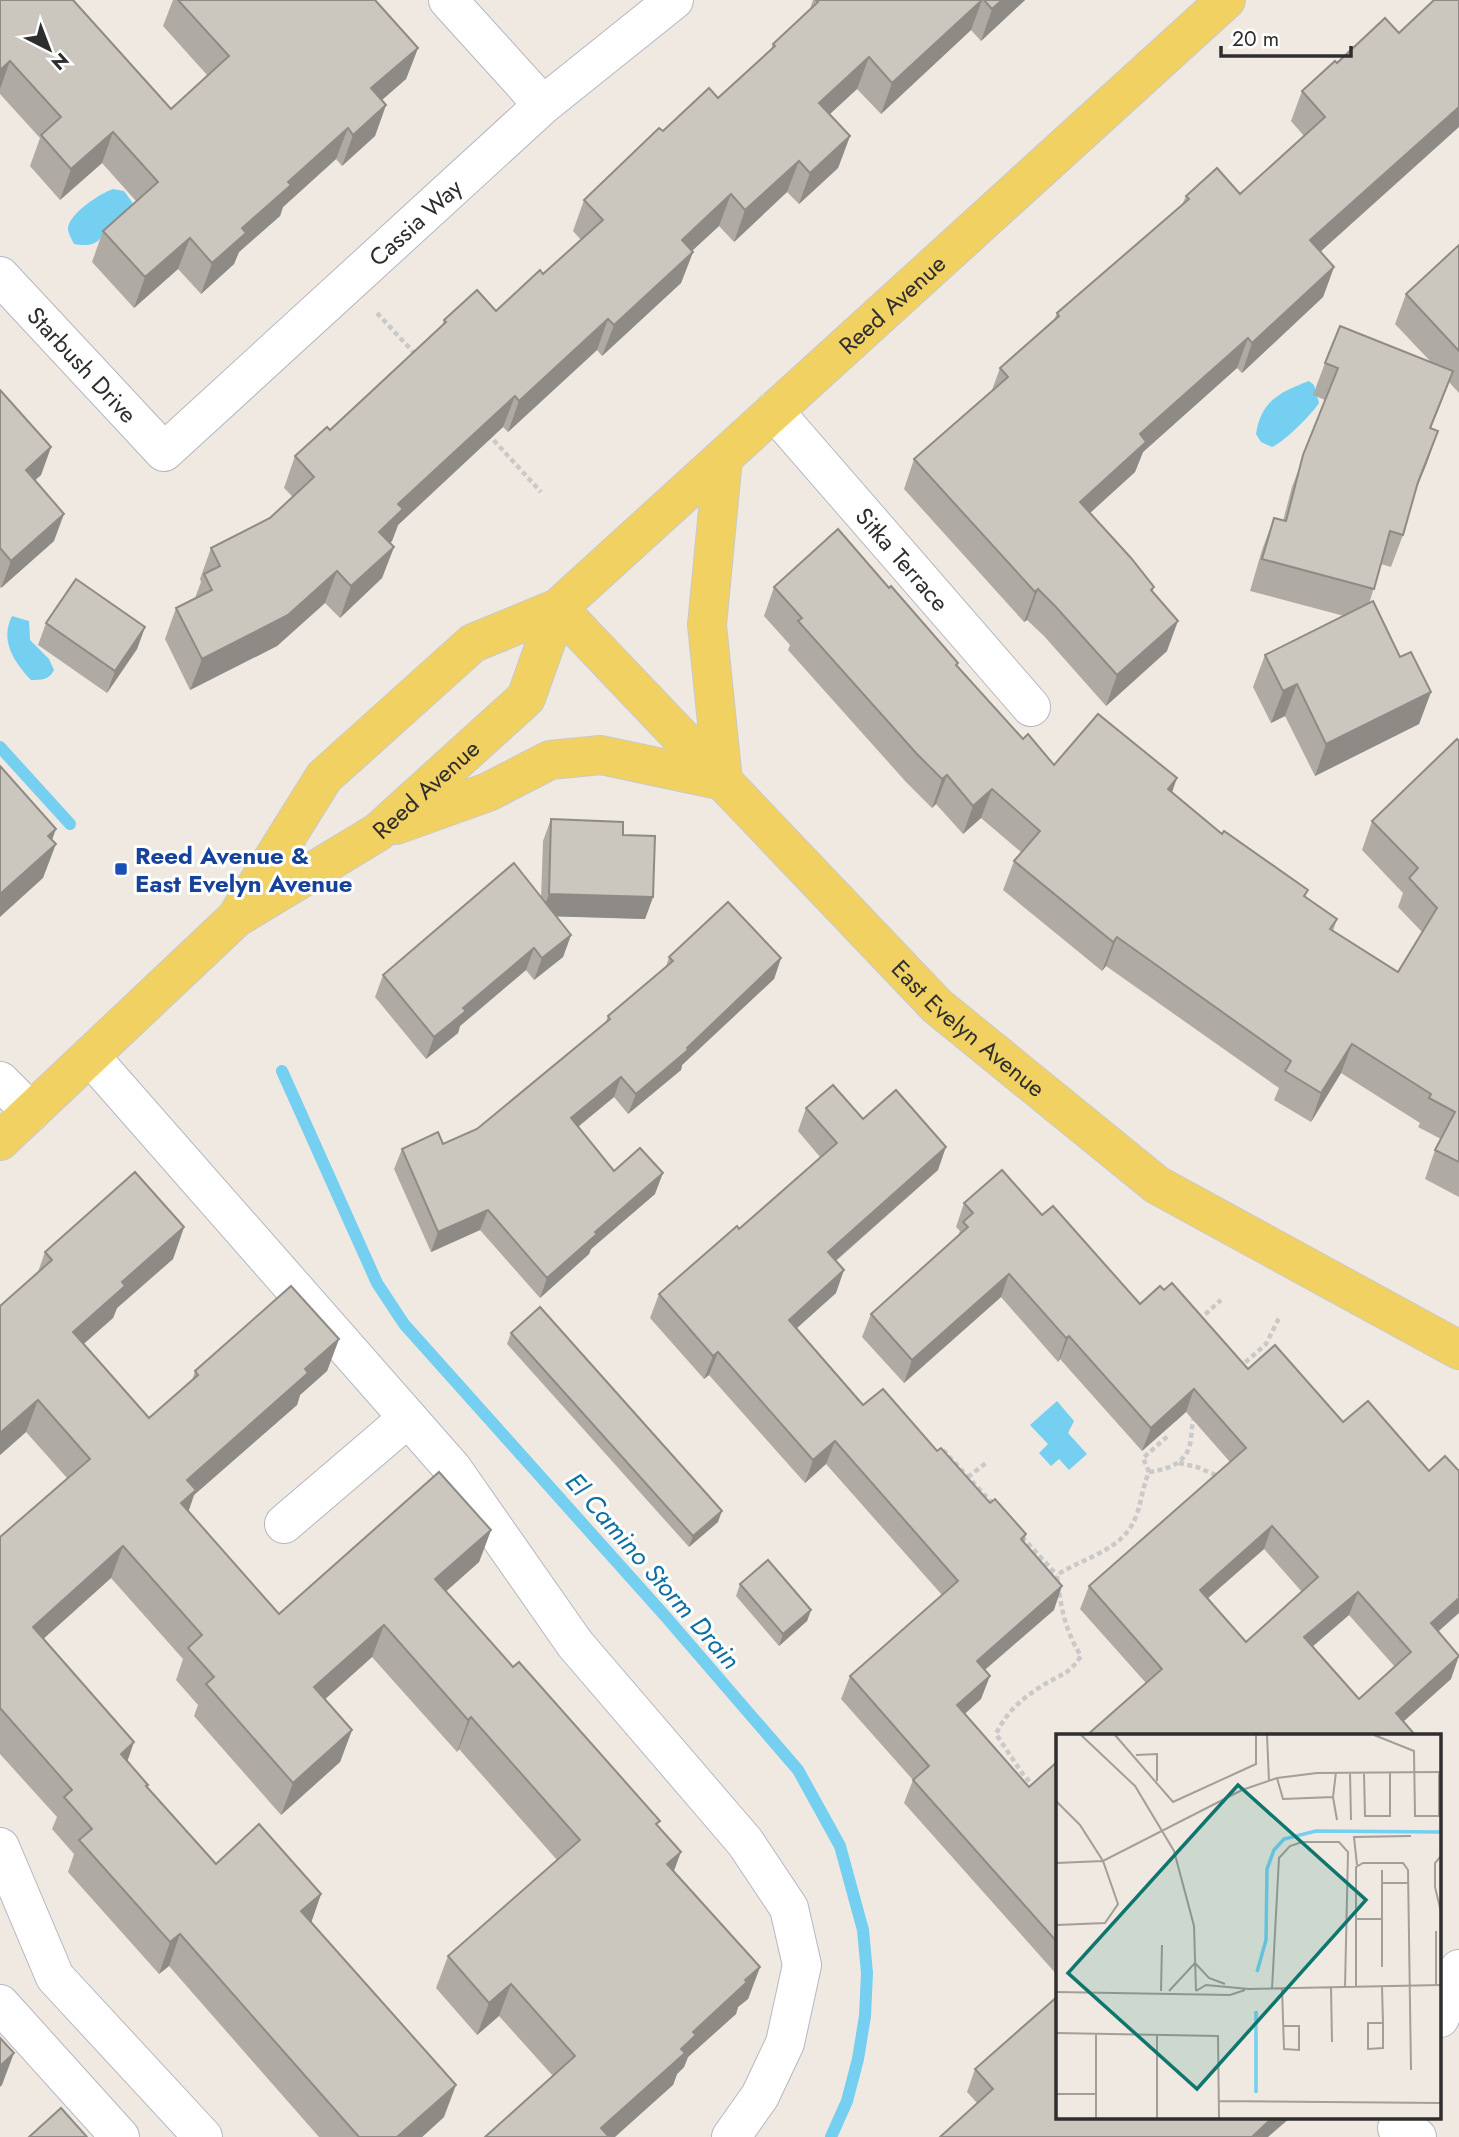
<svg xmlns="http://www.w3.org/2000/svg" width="1459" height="2137" viewBox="0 0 1459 2137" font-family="Jost,sans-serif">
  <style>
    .water { fill: #75cff0 }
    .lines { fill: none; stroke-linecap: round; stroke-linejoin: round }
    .stream { stroke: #75cff0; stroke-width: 12 }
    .minor-casing { stroke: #b4b7c1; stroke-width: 40 }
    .major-casing { stroke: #c9c9c9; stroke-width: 40 }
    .path { stroke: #c9c9c9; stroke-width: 4.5; stroke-dasharray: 5 3.5; stroke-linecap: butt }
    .minor { stroke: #fff; stroke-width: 38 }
    .major { stroke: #f2d163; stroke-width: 38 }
    .wall { fill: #afaba4; fill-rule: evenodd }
    .shaded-wall { fill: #8e8b86 }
    .building { fill: #cbc7bf; stroke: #8e8b86; stroke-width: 2; fill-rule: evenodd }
    .transit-dot { fill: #1a4fb4; stroke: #fff; stroke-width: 2.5 }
    .labels { text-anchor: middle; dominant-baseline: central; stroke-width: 6; stroke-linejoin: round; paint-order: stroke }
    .street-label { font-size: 24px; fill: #2e2e2e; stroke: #fff }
    .transit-label { font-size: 24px; font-weight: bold; fill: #164399; stroke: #fff; text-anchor: start }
    .water-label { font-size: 26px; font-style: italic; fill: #0d6fa3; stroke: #fff }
    .inset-river { fill: none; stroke: #75cff0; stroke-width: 3.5 }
    .inset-road { fill: none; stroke: #a29e99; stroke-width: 2 }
    .view { fill: #0f766e; fill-opacity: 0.15; stroke: #0f766e; stroke-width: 3.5 }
    .inset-edge { fill: none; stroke: #2e2e2e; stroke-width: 3.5 }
  </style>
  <rect width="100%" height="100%" fill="#efe9e1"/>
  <g class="water">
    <path d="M113,189l11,2 8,11v10l-11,15 -10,-3c-12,17 -14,24 -37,20 -2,-4 -6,-11 -6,-15 0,-15 33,-36 45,-40z"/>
    <path d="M1309,381l5,4 5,18c-6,10 -36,40 -47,44l-11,-5 -5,-8c5,-33 24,-42 53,-53z"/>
    <path d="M12,616l17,5 1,19 19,19 5,11c-5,10 -12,10 -23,10 -18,-19 -31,-40 -19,-64z"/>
    <path d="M1057,1401l17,20 -6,12 19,21 -18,16 -10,-11 -8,7 -12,-13 9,-9 -18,-19z"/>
  </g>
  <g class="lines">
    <g class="stream">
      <path d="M0,747l70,77"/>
      <path d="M282,1071l95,212 27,41 262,293 132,153 42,76 23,84 4,43 -2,43 -7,43 -11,42 -16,36"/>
    </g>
    <g class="minor-casing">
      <g id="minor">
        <path d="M448,0l95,105"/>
        <path id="s1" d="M0,276l164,176 379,-347 131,-105"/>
        <path id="s2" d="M774,411l257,296"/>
        <path d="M90,1056l362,412 123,176 170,198 44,66 13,57 -17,78 -25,53 -29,41"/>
        <path d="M0,1081l31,31"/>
        <path d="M284,1524l124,-106"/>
        <path d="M0,1847l55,130 148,160"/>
        <path d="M0,2004l120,133"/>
        <path d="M1440,2018l19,-49"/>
        <path d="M1397,2128l20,9"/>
      </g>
    </g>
    <g class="major-casing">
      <g id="major">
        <path id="s3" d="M558,608l379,398 220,179 302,165"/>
        <path d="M723,781l-16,-156 16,-167"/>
        <path d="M396,825l92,-33 62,-32 51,-5 122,26"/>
        <path id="s4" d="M236,918l88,-141 149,-134 85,-35 668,-608"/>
        <path id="s5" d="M0,1141l236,-223 142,-86 148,-134 32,-90"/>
      </g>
    </g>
    <g class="path">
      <path d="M377,313l39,42"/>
      <path d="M488,434l53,58"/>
      <path d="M1199,1320l22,-20"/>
      <path d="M1239,1368l27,-24 13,-26"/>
      <path d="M943,1450l50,54"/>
      <path d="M1179,1463l18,4 21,9"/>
      <path d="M1149,1472c21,-3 40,-10 42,-34 1,-8 1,-15 4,-23"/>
      <path d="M968,1477l18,-14"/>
      <path d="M1022,1537l35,38"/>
      <path d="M1035,1788l-13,-15 -26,-39c10,-21 26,-36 46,-48 19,-13 25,-9 39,-30 -16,-25 -21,-52 -24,-81 29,-19 67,-24 80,-61 5,-15 5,-25 12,-42l-6,-14 26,-23"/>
    </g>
    <use href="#minor" class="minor"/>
    <use href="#major" class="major"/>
  </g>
  <g class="wall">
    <path d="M0,0l171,109 37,-33 -45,-50 10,-26h202l43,48 -12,31 -24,21 4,5 -11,31 -33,30 -6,-7 -53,48 -3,9 -41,36 -5,12 -33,30 -23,-25 -44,39 -42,-46 11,-31 33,-30 -34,-38 -42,37 -30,-34 10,-28 -40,-44z"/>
    <path d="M813,0h212l-44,41 -10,-11 -90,84 -24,-25 -27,25 20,22 -12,32 -39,36 -12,-12 -53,50 -15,-16 -27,25 1,1 -12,31 -79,73 -5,-6 -89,82 -5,-5 -105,98 -6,16 -2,2 4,4 -12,31 -42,40 -15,-15 -48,43 -87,44 -25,-51 11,-31 19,-10 6,-16 -1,-3 11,-31 59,-30 23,-21 -9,-9 11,-32 35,-26 112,-104 2,-6 52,-9 47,-37 38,-34 -8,-9 11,-31 79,-69 55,-33 53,-49 2,-5 37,-35z"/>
    <path d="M1335,61l-15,191 14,15 -11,30 -81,76 -5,-5 -94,84 -8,20 -45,41 64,74 -2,5 15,59 -61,55 -62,-70 -17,-16 -3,2 -120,-133 10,-30 78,-69 8,-22 54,-48 3,-7 125,-108 4,-9 54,-2 64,-58 -13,-15 11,-30z"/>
    <path d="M1459,245v148l-10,-11 -18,46 7,3 -23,61 -12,43 -12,32 -10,-3 -12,40 31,53 31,35 -12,32 -104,52 -30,-60 -14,7 -18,-36 12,-32 79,-39 -94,-25 12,-41 12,-32 9,3 9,-34 33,-87 -12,-5 12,-32 105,-2 -35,-37 11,-30z"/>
    <path d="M0,390l51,57 -10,28 -6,5 19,61 -53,47 -1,-1z"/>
    <path d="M774,587l183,78 66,74 31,26 118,27 50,42 86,56 -3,7 32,22 -4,12 65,41 24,-40 -24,-25 5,-14 -41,-43 10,-29 87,-80v456l-34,-18 10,-29 6,-11 -23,-12 2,-4 -79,-50 -30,49 -37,-22 5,-12 -173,-122 -4,5 -99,-81 11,-29 7,-9 -40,-34 -18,16 -27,-30 -4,4 -26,-26 -118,-132 2,-5 -26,-29z"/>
    <path d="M46,623l99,4 -8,22 -30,44 -69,-48z"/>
    <path d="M551,819l72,16 30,62 -8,22 -89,-3 15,19 -8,22 -29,23 -8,-10 -66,56 -2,7 -32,26 -51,-62 8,-22 158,-77 2,-57z"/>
    <path d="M669,957l112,1 -7,21 -92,86 -1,5 -53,44 -14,-17 -36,30 36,44 41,23 -64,55 -2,5 -49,44 -60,-68 -49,22 -37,-83 8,-20 41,-5 34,-15 128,-105 3,-8 58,-49z"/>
    <path d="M806,1108l57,11 75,51 -102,91v32l-40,36 67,76 74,46 53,52 36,31 -2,8 30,68 -69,60 -4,29 -16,15 64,73 29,-26v215l-154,-173 9,-23 -72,-81 9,-23 92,-81 -116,-131 -21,19 -96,-108 -5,4 -54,-61 9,-24 80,-65 81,-72 -22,-26z"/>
    <path d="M964,1203l78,12 98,89 298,328 13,47 -48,43 -257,-39 -66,-74 9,-23 141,-124 -44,-50 -44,39 -82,-92 -2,3 -57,-65 -97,86 -42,-46 9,-23 87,-78 2,-5 -4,-4zM1264,1549l38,43 -56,50 -38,-44zM1349,1615l46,52 -36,32 -47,-53z"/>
    <path d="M184,1227l-11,32 -56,49 -4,10 -30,26 66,74 43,-37 3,-10 144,-32 -12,32 -27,24 -3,10 -103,90 -6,16 91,103 212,-84 -12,32 -33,29 67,76 145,159 16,45 86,96 -12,32 -10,8 -2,7 -48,43 -4,10 -7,7 -4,11 -120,-9 -54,-60 -22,19 -41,-47 12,-32 109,-96 -98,-111 -2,3 -85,-95 -47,42 27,31 -12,32 -59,53 -87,-99 4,-11 -22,-25 7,-21 -72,-81 -68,61 84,122 20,27 69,76 105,30 -10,28 133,195 -22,20h-103l-150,-171 -10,8 -91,-102 6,-18 -22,-25 5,-12 -57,-63v-217l67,-59 -41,-46 -26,23v-149l38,-34 7,-20z"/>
    <path d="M511,1333l207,189 -29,25 -182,-203z"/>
    <path d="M740,1584l71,26 -4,11 -28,25 -43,-50z"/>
    <path d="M975,2069l83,49 -81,-15 -10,-11z"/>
  </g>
  <g class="shaded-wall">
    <path d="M982,0l-11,30 -90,84 11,-31z"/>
    <path d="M1002,0h23l-44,41 11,-32z"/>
    <path d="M418,48l-12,31 -46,40 11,-31z"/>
    <path d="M869,57l-12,32 -49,45 11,-31z"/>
    <path d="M10,61l-10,28v-19z"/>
    <path d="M386,105l-11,31 -33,30 11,-31z"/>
    <path d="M1459,107v20l-160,144 11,-31z"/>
    <path d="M348,128l-12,31 -53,48 -3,9 -41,36 -5,12 -33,30 11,-31 30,-35 46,-46z"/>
    <path d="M113,132l-11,31 -42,37 11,-31z"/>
    <path d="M850,136l-12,32 -39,36 11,-31z"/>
    <path d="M799,161l-12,31 -53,50 11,-32z"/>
    <path d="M731,194l-12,32 -49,45 12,-31z"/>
    <path d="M190,238l-12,31 -44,39 11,-31z"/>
    <path d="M693,252l-12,31 -79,73 12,-31z"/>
    <path d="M1334,267l-11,30 -81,76 10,-30z"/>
    <path d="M608,319l-11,31 -89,82 11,-31z"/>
    <path d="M1248,338l-11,30 -94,84 -8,20 -66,60 11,-30 60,-68z"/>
    <path d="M1453,371l-12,32 -23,57 12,-32z"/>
    <path d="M515,396l-12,31 -105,98 -6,16 -24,22 11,-31 19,-28z"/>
    <path d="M1438,431l-11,32 -21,51 12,-32z"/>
    <path d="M51,447l-10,28 -25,22 10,-27z"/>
    <path d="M64,514l-10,27 -53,47 10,-27z"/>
    <path d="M394,547l-12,31 -42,40 11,-32z"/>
    <path d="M337,571l-12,32 -48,43 -87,44 12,-31z"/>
    <path d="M1038,589l-11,31 -3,2 11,-30z"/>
    <path d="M1178,621l-11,30 -61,55 11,-31z"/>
    <path d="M145,627l-8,22 -30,44 8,-22z"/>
    <path d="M1297,684l-12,32 -14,7 12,-32z"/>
    <path d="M1431,692l-12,32 -104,52 11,-32z"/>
    <path d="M947,775l-11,29 -4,4 10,-29z"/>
    <path d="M1177,778l-10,29 1,-18z"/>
    <path d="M992,789l-11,29 -18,16 10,-28z"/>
    <path d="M56,829l-8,22 8,-7 -13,34 -43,39v-23l48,-58z"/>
    <path d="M549,894l104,3 -8,22 -104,-3z"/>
    <path d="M571,935l-8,22 -29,23 8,-22z"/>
    <path d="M1117,937l-11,29 -4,5 11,-29z"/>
    <path d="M534,948l-8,22 -66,56 -2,7 -32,26 8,-22 29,-29z"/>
    <path d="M781,958l-7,21 -92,86 -1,5 -53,44 8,-20 51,-46z"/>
    <path d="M1352,1044l-11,29 -30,49 10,-29z"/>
    <path d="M621,1077l-7,20 -50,41 7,-20z"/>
    <path d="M946,1147l-8,23 -119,105 9,-23z"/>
    <path d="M663,1173l-8,21 -64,55 -2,5 -49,44 7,-20 48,-46z"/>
    <path d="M488,1210l-8,20 -49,22 7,-20z"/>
    <path d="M184,1227l-11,32 -56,49 -4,10 -52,46 12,-32 49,-50z"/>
    <path d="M844,1270l-8,23 -56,50 9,-23z"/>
    <path d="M1009,1274l-8,23 -97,86 8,-23z"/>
    <path d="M1069,1336l-9,23 -2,3 8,-24z"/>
    <path d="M339,1339l-12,32 -27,24 -3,10 -103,90 -9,27 -16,13 18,-55z"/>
    <path d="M718,1352l-9,23 -5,4 9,-23z"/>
    <path d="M1194,1389l-8,23 -44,39 9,-23z"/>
    <path d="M38,1400l-12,32 -26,23v-22z"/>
    <path d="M835,1441l-9,23 -21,19 8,-23z"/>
    <path d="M722,1511l-4,11 -29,25 4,-11z"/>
    <path d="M1272,1526l-8,23 -73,64 9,-23z"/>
    <path d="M491,1530l-12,32 -55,49 11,-32z"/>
    <path d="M123,1546l-12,32 -90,81 12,-32z"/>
    <path d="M1062,1586l-8,24 -86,74 9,-23z"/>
    <path d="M1358,1592l-9,23 -53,46 8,-24z"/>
    <path d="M1459,1598v15l-37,33 9,-23z"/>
    <path d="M811,1610l-4,11 -28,25 4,-12z"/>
    <path d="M384,1625l-12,32 -69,62 11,-32z"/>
    <path d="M1459,1656l-8,23 -64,57 9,-23z"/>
    <path d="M990,1676l-9,23 -33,29 9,-23z"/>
    <path d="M471,1717l-12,32 -2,3 11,-32z"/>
    <path d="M352,1730l-12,32 -59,53 12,-32z"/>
    <path d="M134,1742l-11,32 -2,-20z"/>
    <path d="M681,1852l-12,32 -2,-20z"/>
    <path d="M321,1894l-11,32 -9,-15z"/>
    <path d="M180,1934l-11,32 -10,8 11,-32z"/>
    <path d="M760,1967l-12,32 -10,8 -2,7 -48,43 -4,10 -7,7 -4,11 -58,52h-18l4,-9 80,-79 12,-17z"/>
    <path d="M511,1984l-12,32 -22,19 12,-32z"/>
    <path d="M14,2053l-12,32 -2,2v-21z"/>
    <path d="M456,2085l-12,32 -22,20h-25z"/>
    <path d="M1272,2118h18l-22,19h-17z"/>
  </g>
  <g class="building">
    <path d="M0,0h73l98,109 58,-53 -51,-56h197l43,48 -47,40 15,17 -33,30 -5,-7 -60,54 3,3 -49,43 4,5 -34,30 -22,-25 -45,39 -42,-46 55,-49 -45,-50 -42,37 -30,-34 20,-18 -51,-56 -10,9z"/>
    <path d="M816,0h166l-90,83 -23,-26 -50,46 31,33 -40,37 -11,-12 -54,49 -14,-16 -49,46 11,12 -79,73 -6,-6 -89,82 -4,-5 -117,108 5,5 -24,23 15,15 -43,39 -14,-15 -49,44 -86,44 -26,-51 36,-18 -8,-16 16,-8 -9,-18 59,-30 44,-41 -19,-21 32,-29 3,3 116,-108 -2,-2 33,-30 19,21 44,-41 3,4 60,-54 -19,-20 75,-72 4,3 46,-43 9,10 57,-52 -2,-2 45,-42z"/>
    <path d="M984,0h18l-10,9z"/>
    <path d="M1434,0h25v107l-149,133 24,27 -82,76 -4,-5 -108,96 6,8 -66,60 51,56 23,29 -3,3 27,31 -61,54 -62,-69 -17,-17 -3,3 -121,-133 94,-82 -8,-9 59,-52 -2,-3 132,-114 -3,-3 31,-28 23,26 85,-77 -23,-26 33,-30 2,2 48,-45 14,15z"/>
    <path d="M1459,245v106l-53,-57z"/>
    <path d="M1340,326l113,45 -23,57 8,3 -20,51 -15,53 -13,-4 -16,58 -112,-30 12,-41 12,3 17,-66 35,-87 -13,-5z"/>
    <path d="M0,390l51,57 -25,23 38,44 -53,47 -11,-13z"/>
    <path d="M838,529l51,59 2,-2 67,77 -2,2 67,74 5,-5 26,31 44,-51 79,64 -9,11 54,45 2,-3 84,59 -4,6 33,23 -7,10 68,43 39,-64 -28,-30 9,-10 -46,-47 85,-82 2,2v421l-24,-12 20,-38 -26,-14 2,-4 -79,-50 -31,49 -36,-22 6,-10 -174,-124 -4,5 -99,-81 26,-30 -48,-42 -19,17 -26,-31 -5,4 -26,-26 -118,-132 4,-3 -28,-31z"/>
    <path d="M76,579l69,48 -30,44 -69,-48z"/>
    <path d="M1373,601l27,56 11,-5 20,40 -105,52 -29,-60 -14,7 -18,-36z"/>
    <path d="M0,766l56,63 -8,7 8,8 -56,50z"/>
    <path d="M551,819l72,3v13l32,1 -2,61 -104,-3z"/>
    <path d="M514,863l57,72 -29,23 -8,-10 -71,60 3,3 -32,26 -51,-62z"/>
    <path d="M728,902l53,56 -94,90 1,2 -52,44 -15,-17 -50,41 43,53 26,-23 23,25 -68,59 2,2 -50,44 -59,-68 -50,22 -36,-83 36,-17 5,12 34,-15 133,-110 -2,-3 65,-55 -4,-4z"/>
    <path d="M833,1085l30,34 33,-29 50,57 -118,105 16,18 -55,50 74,85 20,-16 54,62 4,-3 49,55 5,-4 31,35 -5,5 41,47 -85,75 13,15 -33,29 72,82 29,-26v182l-145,-163 16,-14 -79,-90 108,-95 -123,-140 -22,19 -95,-108 -5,4 -54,-62 78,-68 2,3 98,-86 -31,-35z"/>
    <path d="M1002,1170l40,45 11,-9 87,98 20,-18 4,4 8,-7 76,86 27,-24 68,77 25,-21 61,70 16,-15 14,15v127l-28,25 28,33 -63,57 20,23h-330l76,-67 -73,-83 157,-138 -52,-59 -43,39 -82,-92 -3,2 -57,-64 -97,86 -41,-46 97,-87 -5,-5 10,-9 -9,-10zM1272,1526l46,51 -72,65 -46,-52zM1358,1592l53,60 -52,47 -55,-62z"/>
    <path d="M135,1172l49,55 -62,55 3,4 -52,46 76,86 49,-43 -3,-4 96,-85 48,53 -34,30 3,4 -121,107 9,10 -15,13 98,111 160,-142 52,58 -56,49 78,88 6,-5 141,159 -4,3 25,28 -14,12 93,103 -15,13 2,2 -54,50 3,3 -15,14 4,4 -84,75 8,9h-124l90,-81 -64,-72 -22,19 -41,-47 132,-116 -109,-123 -3,3 -84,-95 -70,62 38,43 -59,53 -87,-99 8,-7 -26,-29 14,-13 -79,-89 -90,81 101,115 -13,12 27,31 -2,1 70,78 43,-40 62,70 -20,17 155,174 -59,52h-38l-179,-203 -10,8 -91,-102 13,-11 -28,-32 8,-7 -72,-82v-171l90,-78 -52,-59 -38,33v-127l52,-46 -7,-8z"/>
    <path d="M540,1307l182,204 -29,25 -182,-203z"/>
    <path d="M768,1560l43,50 -28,24 -43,-50z"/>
    <path d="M1058,1996v122h214l-20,19h-312l53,-48 -18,-20z"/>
    <path d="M0,2038l14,15 -14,13z"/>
    <path d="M61,2108l26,29h-58z"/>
  </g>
  <rect class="transit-dot" x="114" y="862" width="14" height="14" rx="3.5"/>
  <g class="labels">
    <g class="street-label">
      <text stroke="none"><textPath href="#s1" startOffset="581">Cassia Way</textPath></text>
      <text stroke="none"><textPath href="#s4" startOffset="910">Reed Avenue</textPath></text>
      <text stroke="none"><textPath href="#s1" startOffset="121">Starbush Drive</textPath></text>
      <text stroke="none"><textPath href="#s2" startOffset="196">Sitka Terrace</textPath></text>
      <text stroke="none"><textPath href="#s5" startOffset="555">Reed Avenue</textPath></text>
      <text stroke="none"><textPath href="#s3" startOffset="588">East Evelyn Avenue</textPath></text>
    </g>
    <g class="transit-label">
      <text x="135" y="855">Reed Avenue &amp;<tspan x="135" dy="28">East Evelyn Avenue</tspan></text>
    </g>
    <g class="water-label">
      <text transform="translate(653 1571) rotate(49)">El Camino Storm Drain</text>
    </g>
  </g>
  <g transform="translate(1056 1734)">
    <rect width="385" height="385" fill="#efe9e1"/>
    <path class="inset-river" d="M201,238l9,-32 1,-71 7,-19 10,-11 32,-8 125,1M200,277v82"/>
    <path class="inset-road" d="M25,1l54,51 39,65 20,75 2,65M59,1l58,67 83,-38v-29M211,1l2,46M318,1l40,16 1,65h24v-44M80,21l21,-1v27M294,38l1,48M308,38l1,44h25v-44M221,44l6,21 50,-2 3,-25M277,63l4,23M0,67l24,24 23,36 15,43 -13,19 -49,2M385,122l-6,7v24l6,25M0,129l47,-2 139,-71 35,-12 40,-5 124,-1M301,131l-3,-28 57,-1M326,136v97M326,149h26M300,185h26M380,197v54M139,229l14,15 16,6M300,252v-119l7,-4h40l5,7 3,200M326,252l1,37v25l-15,1v-26h15M275,253l1,55M226,254l2,61 15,1v-24h-15M216,255l7,-131 11,-12 12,-4h37l9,10 -3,135M105,257l1,-46M113,257l26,-28M140,257l10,-6 43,4 192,-4M0,258l174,3 15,-5M0,299l162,3 1,82M101,302v82M0,360h39M163,367l222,2M40,384v-85"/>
    <path class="view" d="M182,51l128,115 -169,189 -129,-116z"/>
    <rect width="385" height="385" class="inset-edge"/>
  </g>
  <g transform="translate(49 49) rotate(138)" stroke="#ffffff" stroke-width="5" paint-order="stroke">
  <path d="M0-5L12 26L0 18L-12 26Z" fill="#2e2e2e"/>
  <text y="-10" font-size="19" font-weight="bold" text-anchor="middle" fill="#2e2e2e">N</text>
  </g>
  <path d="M1221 46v10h130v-10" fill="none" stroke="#2e2e2e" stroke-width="3.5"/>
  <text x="1232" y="46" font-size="21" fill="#2e2e2e" stroke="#ffffff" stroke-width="5" paint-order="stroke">20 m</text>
</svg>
